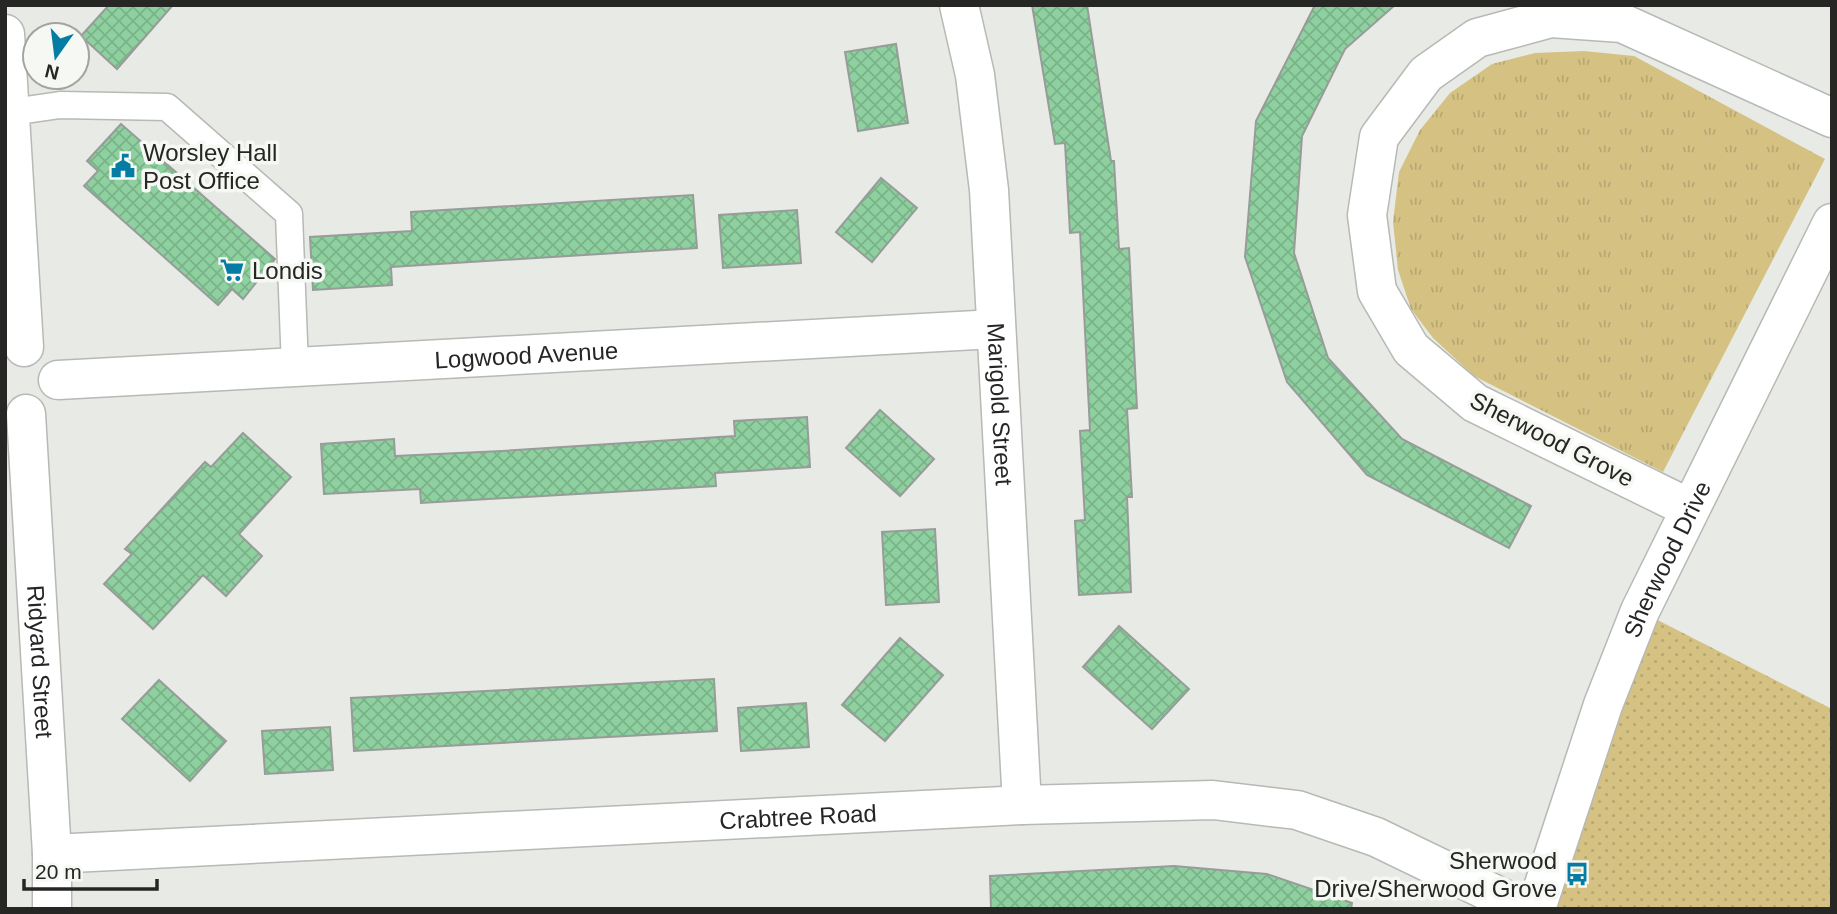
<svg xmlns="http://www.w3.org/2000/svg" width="1837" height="914" viewBox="0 0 1837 914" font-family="Arial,sans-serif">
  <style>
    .grass { fill: url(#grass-tufts) }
    .park { fill: url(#park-dots) }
    .building { fill: url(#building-cross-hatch); stroke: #989c99; stroke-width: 2 }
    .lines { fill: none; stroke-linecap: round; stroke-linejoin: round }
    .lane-casing { stroke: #b7b9b5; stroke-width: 29 }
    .street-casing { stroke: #b7b9b5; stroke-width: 41 }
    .lane { stroke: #fff; stroke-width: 26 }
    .street { stroke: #fff; stroke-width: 38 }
    .labels { text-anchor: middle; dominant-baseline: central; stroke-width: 7; stroke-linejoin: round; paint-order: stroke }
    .poi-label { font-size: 24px; fill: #262725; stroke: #f5f8f3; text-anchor: start }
    .street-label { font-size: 24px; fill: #262725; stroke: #f5f8f3 }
  </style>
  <defs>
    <pattern id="grass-tufts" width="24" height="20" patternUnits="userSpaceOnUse" patternTransform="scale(1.75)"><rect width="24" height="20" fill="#d5c283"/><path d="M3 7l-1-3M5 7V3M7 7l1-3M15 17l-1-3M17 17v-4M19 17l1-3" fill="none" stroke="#b7a771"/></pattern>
    <pattern id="park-dots" width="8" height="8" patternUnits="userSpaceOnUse" patternTransform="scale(1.75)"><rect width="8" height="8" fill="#d5c283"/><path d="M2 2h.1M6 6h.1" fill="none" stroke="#b7a771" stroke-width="1.8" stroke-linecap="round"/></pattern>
    <pattern id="building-cross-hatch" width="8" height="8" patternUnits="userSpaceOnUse" patternTransform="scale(1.75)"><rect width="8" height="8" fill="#8ed09f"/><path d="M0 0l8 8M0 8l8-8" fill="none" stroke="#7ab389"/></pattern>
  </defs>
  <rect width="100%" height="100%" fill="#e8eae6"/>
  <path class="grass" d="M1584,51l50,5 191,103 -162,313 -189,-96 -41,-38 -22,-29 -13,-39 -5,-48 6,-50 21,-42 30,-37 42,-29 43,-11z"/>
  <path class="park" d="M1640,611l190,97 2,-2v203h-283z"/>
  <g class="building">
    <path d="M109,5h64l-56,64 -36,-33z"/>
    <path d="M1032,5h55l24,156h3l5,88 10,-1 8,160 -10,1 5,88h-5l4,95 -52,3 -4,-74 10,-1 -5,-89 10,-1 -10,-198 -10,1 -5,-90 -10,1z"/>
    <path d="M1315,5h80l-50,44 -43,87 -8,117 34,105 74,81 129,67 -22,42 -142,-73 -80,-93 -42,-125 11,-136z"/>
    <path d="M896,44l12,79 -50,8 -13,-79z"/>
    <path d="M121,124l154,135 -32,40 -11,-10 -14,16 -134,-119 14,-15 -11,-10z"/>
    <path d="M881,178l36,30 -45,54 -36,-30z"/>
    <path d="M693,195l4,53 -306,19 1,18 -79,5 -3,-53 102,-6 -1,-19z"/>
    <path d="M797,210l4,53 -78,5 -4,-53z"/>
    <path d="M880,410l54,49 -34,37 -54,-48z"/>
    <path d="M807,417l3,50 -95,6 1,13 -295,17 -1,-14 -96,5 -3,-50 73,-5 1,17 107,-5 233,-15 -1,-15z"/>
    <path d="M243,433l48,44 -52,57 23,22 -36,40 -23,-21 -50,54 -49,-45 28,-30 -7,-5 80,-87 6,5z"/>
    <path d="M935,529l4,73 -53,3 -4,-73z"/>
    <path d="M1119,626l70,63 -37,40 -69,-62z"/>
    <path d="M900,638l43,37 -58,66 -43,-36z"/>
    <path d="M714,679l3,52 -363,20 -3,-53z"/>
    <path d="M159,680l67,61 -36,40 -68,-62z"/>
    <path d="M806,703l3,44 -68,4 -3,-43z"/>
    <path d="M330,727l3,43 -68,4 -3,-43z"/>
    <path d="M1174,866l93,8 85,29 -1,6h-360l-1,-33z"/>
  </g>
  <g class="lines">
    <g class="lane-casing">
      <path id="lane" d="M5,113l55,-8 107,2 122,107 6,153"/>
    </g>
    <g class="street-casing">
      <g id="street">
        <path id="s1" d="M959,5l16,70 14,115 33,615"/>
        <path d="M5,34l19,313"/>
        <path id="s2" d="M58,380l937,-51"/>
        <path id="s3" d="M26,414l26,440v55"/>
        <path d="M1689,508l-214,-105 -64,-54 -34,-58 -10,-76 12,-78 47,-63 51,-36 74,-20 71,5 210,95"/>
        <path id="s4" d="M52,854l970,-49 191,-5 84,10 79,27 149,72"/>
        <path id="s5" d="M1536,909l67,-204 37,-94 192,-388"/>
      </g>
    </g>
    <use href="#lane" class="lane"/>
    <use href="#street" class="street"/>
  </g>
  <defs>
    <g id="civic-bare" transform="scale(1.89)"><path d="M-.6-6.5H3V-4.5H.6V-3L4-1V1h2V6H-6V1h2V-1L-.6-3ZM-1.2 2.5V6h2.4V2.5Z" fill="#057ca4" stroke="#f5f8f3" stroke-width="2.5" paint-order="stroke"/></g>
    <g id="supermarket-bare" transform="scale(1.89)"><path d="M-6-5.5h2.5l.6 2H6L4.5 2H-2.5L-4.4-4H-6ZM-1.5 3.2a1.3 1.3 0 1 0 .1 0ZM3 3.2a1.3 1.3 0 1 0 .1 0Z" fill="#057ca4" stroke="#f5f8f3" stroke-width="2.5" paint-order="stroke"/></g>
    <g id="bus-bare" transform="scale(1.89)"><path d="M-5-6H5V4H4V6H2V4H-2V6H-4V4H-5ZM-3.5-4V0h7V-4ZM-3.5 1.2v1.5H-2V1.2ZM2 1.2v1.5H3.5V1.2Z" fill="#057ca4" stroke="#f5f8f3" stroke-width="2.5" paint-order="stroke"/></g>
  </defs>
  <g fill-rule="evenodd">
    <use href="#civic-bare" x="123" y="166"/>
    <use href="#supermarket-bare" x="232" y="270"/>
    <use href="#bus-bare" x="1577" y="874"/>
  </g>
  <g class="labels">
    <g class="poi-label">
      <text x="143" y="152">Worsley Hall<tspan x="143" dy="28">Post Office</tspan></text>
      <text x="252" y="270">Londis</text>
      <text x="1557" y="860" text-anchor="end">Sherwood<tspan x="1557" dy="28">Drive/Sherwood Grove</tspan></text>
    </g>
    <g class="street-label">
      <text stroke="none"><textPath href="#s2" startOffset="469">Logwood Avenue</textPath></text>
      <text stroke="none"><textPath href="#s1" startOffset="402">Marigold Street</textPath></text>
      <text transform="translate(1552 439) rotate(27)">Sherwood Grove</text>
      <text stroke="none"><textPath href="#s5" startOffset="374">Sherwood Drive</textPath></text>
      <text stroke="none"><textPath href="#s3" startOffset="248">Ridyard Street</textPath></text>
      <text stroke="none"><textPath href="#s4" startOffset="747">Crabtree Road</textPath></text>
    </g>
  </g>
  <rect width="1837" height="914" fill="none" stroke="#262725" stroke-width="14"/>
  <g transform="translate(56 56) rotate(194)"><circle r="33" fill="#f5f8f3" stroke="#a2a4a1" stroke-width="2"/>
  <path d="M0-5L12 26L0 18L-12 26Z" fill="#057ca4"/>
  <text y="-10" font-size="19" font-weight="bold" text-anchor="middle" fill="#262725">N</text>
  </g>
  <path d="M24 879v10h133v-10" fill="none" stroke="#262725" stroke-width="3.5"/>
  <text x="35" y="879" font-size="21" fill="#262725" stroke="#f5f8f3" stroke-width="5" paint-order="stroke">20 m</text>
</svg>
